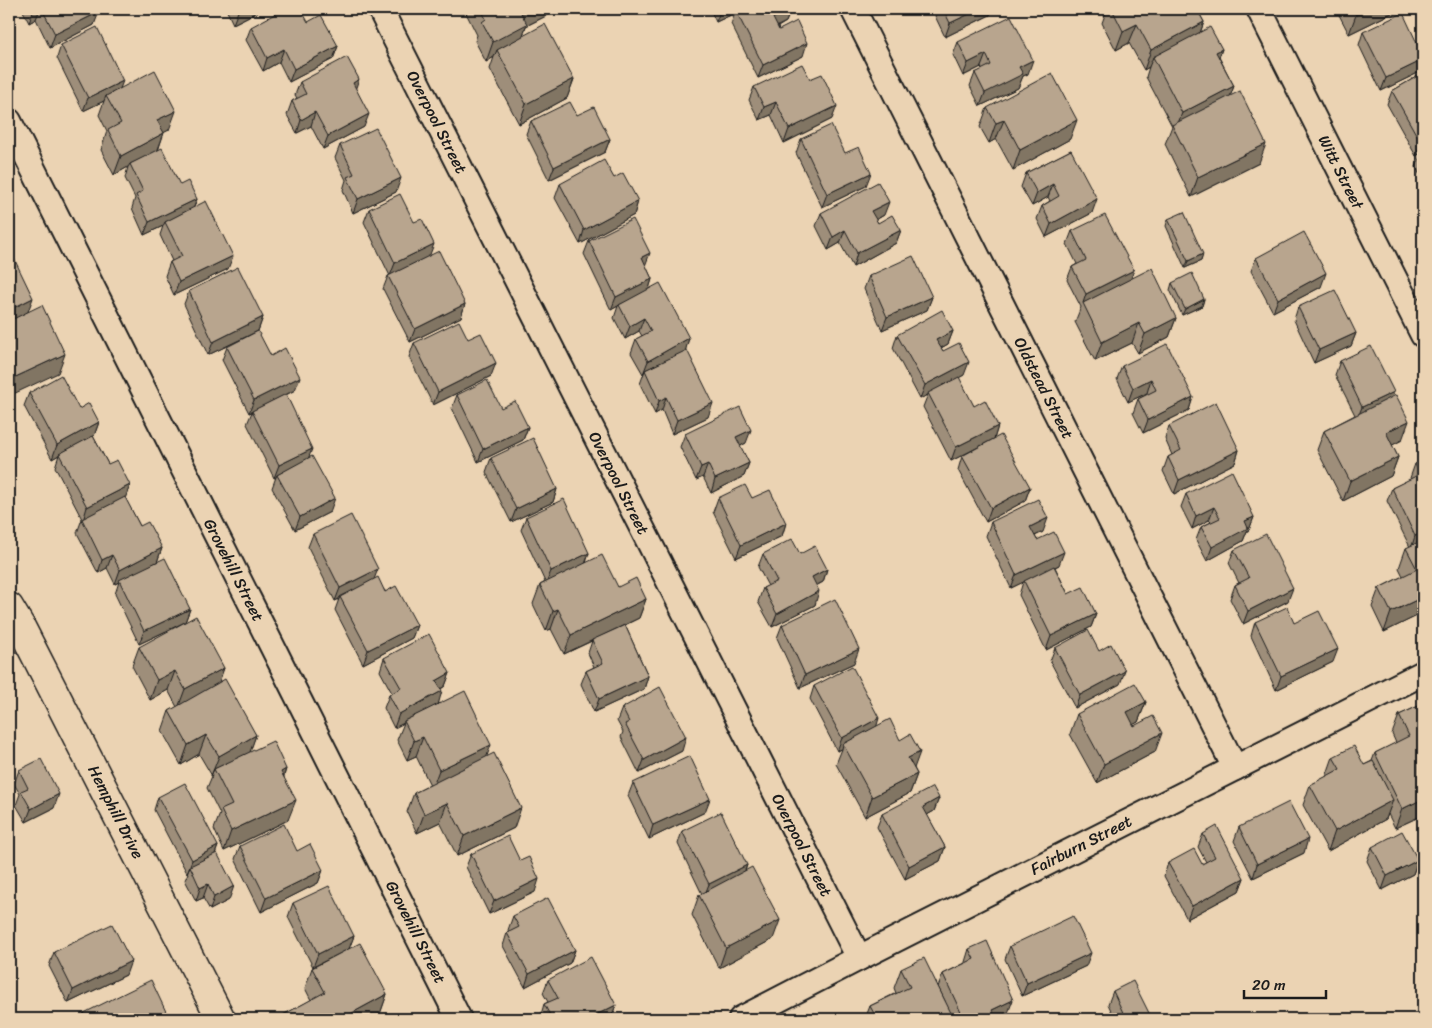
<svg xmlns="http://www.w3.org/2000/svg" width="1432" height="1028" viewBox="0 0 1432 1028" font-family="Sriracha,sans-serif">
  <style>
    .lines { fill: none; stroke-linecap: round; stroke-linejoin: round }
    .street-casing { stroke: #1c1c1c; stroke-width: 28 }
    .secondary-casing { stroke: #1c1c1c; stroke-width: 31 }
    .street { stroke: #ebd3b3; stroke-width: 24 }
    .secondary { stroke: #ebd3b3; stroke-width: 28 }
    .wall { fill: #9e8e7a; stroke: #1c1c1c }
    .shaded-wall { fill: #817463; stroke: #1c1c1c }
    .building { fill: #b8a58e; stroke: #1c1c1c }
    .labels { text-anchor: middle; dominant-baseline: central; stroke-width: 4; stroke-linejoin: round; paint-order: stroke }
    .street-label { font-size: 16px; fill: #1c1c1c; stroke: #ebd3b3 }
  </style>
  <rect width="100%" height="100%" fill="#ebd3b3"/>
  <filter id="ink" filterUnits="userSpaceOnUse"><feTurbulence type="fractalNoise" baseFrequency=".02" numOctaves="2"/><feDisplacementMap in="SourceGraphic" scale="10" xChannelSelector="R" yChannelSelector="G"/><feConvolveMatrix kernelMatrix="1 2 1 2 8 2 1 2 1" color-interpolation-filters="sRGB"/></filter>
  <g filter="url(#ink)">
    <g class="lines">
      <g class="street-casing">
        <g id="street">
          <path d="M380,9l479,949"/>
          <path d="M853,9l382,759"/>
          <path d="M1259,9l164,326"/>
          <path d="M9,121l450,898"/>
          <path d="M741,1019l118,-61 564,-285"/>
        </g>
      </g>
      <g class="secondary-casing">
        <path id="secondary" d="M9,607l12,20 200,392"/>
      </g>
      <use href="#street" class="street"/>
      <use href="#secondary" class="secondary"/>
    </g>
    <g class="wall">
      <path d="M22,9h76l-4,16 -44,23 -14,-29 -7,4z"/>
      <path d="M226,9h37l-30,15z"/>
      <path d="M464,9h85l-3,7 -20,10 -3,10 51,43 -7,19 -48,26 -29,-55 4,-12 -8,5 -11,-21 2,-6z"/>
      <path d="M710,9h81l-5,13 -8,5 1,3 24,26 -45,22 -27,-54 4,-11 -19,9z"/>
      <path d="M938,9h54l-2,6 -45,22 -10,-21z"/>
      <path d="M1107,9h90l7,13 -4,11 22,16 -3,8 15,29 -4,10 29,67 -68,34 -26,-53 7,-18 -26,-49 3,-10 -5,3 -15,-27 -13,7 -14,-27z"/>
      <path d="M1336,9h64l-51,25z"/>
      <path d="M308,22l30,24 -5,13 -44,23 -10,-20 -16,9 -17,-31 5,-13z"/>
      <path d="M1363,32l57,40 -39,19 -22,-46z"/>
      <path d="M958,42l70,32 -5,2 -5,12 -38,18 -10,-20 5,-13 7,-3 -1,-3 -18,9 -10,-21z"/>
      <path d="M61,45l59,43 49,42 -5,2 -6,19 22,34 17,14 -3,8 34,62 -54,26 -9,-19 5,-14 2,-1 -12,-26 3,-9 -19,9 -12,-27 3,-10 -10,-20 3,-11 -14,8 -13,-25 6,-19 -8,-16 5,-14 -21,10 -26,-53z"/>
      <path d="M1423,73v79l-7,4 -29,-52 5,-13z"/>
      <path d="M300,82l56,7 8,38 -41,22 -12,-23 -14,7 -10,-18 5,-14 5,-3 -2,-3z"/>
      <path d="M754,87l78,32 -48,24 -13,-28 -12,5 -10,-20z"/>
      <path d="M987,108l83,31 -57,31 -17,-31 -7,4 -9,-16z"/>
      <path d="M577,115l33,24 -5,13 -56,28 -23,-46 5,-13z"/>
      <path d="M801,139l44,14 21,33 -44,21 -26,-54z"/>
      <path d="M340,145l56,47 -43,21 -10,-23 3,-10 -11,-22z"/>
      <path d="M1071,150l21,63 -46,24 -9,-18 5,-13 8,-5 -2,-4 -16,9 -11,-19 5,-14z"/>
      <path d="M1423,153v29l-7,-15 5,-13z"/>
      <path d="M614,178l24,23 -4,14 -54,29 -25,-46 5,-14z"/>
      <path d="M369,209l61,46 35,49 -4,13 -51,25 -27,-53 5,-13h2l-26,-54z"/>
      <path d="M821,213l63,2 -8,5 2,3 23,7 -5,13 -43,24 -13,-24 -12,7 -12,-24z"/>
      <path d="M1168,219l35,35 -2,7 -16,7 -19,-42z"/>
      <path d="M1072,231l59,48 45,39 -7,19 -31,16 -6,-10 -37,18 -20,-39 6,-15 -14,-27 5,-13 5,-3 -10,-20z"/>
      <path d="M589,241l56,23 7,15 -3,10 40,49 -4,13 23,66 -36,17 -10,-24 -7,4 -15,-30 4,-11 -1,1 -12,-21 5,-14 6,-3 -3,-5 -14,8 -11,-21 4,-12 -7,4 -27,-56z"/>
      <path d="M1256,258l65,29 -48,25 -22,-41z"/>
      <path d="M869,276l63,21 -5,13 -45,20 -18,-41z"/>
      <path d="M1172,283l32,16 -2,7 -20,9 -12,-25z"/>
      <path d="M189,291l74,26 -5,14 -50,24 -24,-51z"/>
      <path d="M1298,307l58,26 -5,13 -37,17 -20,-43z"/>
      <path d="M953,331l-5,13 -7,4 2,3 21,24 -10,5 20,26 24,20 -4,13 -43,22 -28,-54 5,-13 -8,5 -27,-51 4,-13z"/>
      <path d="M468,339l23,37 -58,29 -24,-48 5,-14z"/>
      <path d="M227,347l44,9 24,34 -9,5 44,117 -35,18 -23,-42 4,-11 -2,1 -27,-54 5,-12 -3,1 -27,-53z"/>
      <path d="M1340,361l54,31 -2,5 10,43 -10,5 6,12 -7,19 -48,25 -26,-51 7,-19 31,-16 -20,-40z"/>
      <path d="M1122,366l71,31 -4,13 -46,23 -10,-20 5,-14 9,-5v-1l-19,9 -11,-23z"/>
      <path d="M29,393l50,16 20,13 -5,14h-1l15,28 22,21 -5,13 15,28 22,22 -5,14 33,47 -5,13 -46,22 -24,-50 4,-12 -4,2 -8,-16 -9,5 -21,-40 5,-14 -27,-52 4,-12 -7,4 -28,-53z"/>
      <path d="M457,395l44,13 27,19 -5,13 -45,22 -26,-54z"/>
      <path d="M1169,426l70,24 -4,13 -61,31 -11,-23 5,-14 4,-2 -7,-16z"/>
      <path d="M685,434l61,9 -6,3 9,17 -5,13 -33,17 -8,-16 -7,3 -16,-33z"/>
      <path d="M962,456l68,31 -5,14 -39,21 -28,-52z"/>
      <path d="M491,458l66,31 -4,13 -42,20 -25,-50z"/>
      <path d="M1423,461v152l-39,19 -12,-25 7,-19 24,-12 -4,-8 7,-20 4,-1 -23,-46 5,-13 19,-9 -1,-1 5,-14z"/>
      <path d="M1186,494l68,23 -5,13 -2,1 -4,10 -36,20 -11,-21 5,-13 10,-5 -2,-2 -17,9 -11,-22z"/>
      <path d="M718,498h34l34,25 -4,13 -46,22 -23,-46z"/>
      <path d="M526,517l63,36 -3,10 32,24 28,12 -7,19 -14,7 23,51 -4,13 -50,23 -13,-28 5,-13 8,-4 -6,-14 4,-12 -28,13 -13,-25 -5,2 -13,-27 7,-19 5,-3 -24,-52z"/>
      <path d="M991,522l52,10 -8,4 2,4 22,25 -4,2 13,27 28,20 -5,13 -45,23 -27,-55 4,-13 -12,6 -25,-52z"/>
      <path d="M313,534l61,45 43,46 -5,13 -49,26 -28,-54 4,-11 -4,2 -27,-54z"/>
      <path d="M1234,550l54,51 -45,23 -13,-25 5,-14 4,-2 -10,-20z"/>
      <path d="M763,554h37l27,15 -4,13 -7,4 -1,19 -43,22 -14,-25 5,-14 5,-2 -10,-19z"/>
      <path d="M1255,622l39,1 39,39 -57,28 -25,-54z"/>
      <path d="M782,625l72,38 -54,25 -23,-50z"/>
      <path d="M139,647l85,21 -6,15 38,52 -6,16 36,18 -2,7 4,44 -64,31 -10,-22 6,-15 -13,-26 5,-12 -13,-22 -18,11 -19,-34 7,-20 8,-4 -9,-17 -18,10 -18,-34z"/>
      <path d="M1055,648l44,3 21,33 -45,24 -25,-47z"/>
      <path d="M384,658l66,15 -5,13 -4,3 -3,16 49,52 27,71 -57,28 -17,-34 -23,11 -10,-21 7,-19 16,-8 -14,-29 -9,4 -10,-20 7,-17 -10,5 -10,-20 5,-13 3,-2 -12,-22z"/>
      <path d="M814,686l62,41 38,41 3,6 -7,19 -45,24 -29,-53 6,-15 -5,2 -27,-52z"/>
      <path d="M1146,702l-8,20 -5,2 22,28 -58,31 -27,-49 7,-20z"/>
      <path d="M1423,704v111l-28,13 -7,-14 -2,5 -58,32 -25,-46 7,-20 16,-8 7,-20 31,8 8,-4 3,-8 21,-10 -4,-9 7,-19z"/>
      <path d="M622,708l60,43 -43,22 -18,-36 2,-5 -6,-11z"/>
      <path d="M19,770l35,38 -28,14 -10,-17 4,-11 -6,-10z"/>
      <path d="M633,783l72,29 -56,27 -21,-43z"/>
      <path d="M158,797l60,49 -3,8 14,46 -19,10 -7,-12 -7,3 -11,-21 3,-7h-1l-33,-63z"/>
      <path d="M939,798l-5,13 -7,4 18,32 -5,14 -35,18 -28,-52 5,-13z"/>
      <path d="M1239,827l65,26 -51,25 -19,-37z"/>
      <path d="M682,831l65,34 -2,6 28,68 -54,29 -27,-53 7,-20 3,-1 -24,-50z"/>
      <path d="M1203,834l41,44 -5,13 -52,28 -23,-43 4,-13 34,1 4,-2 -8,-15z"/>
      <path d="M240,846l57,5 26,19 -5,13 -57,29 -26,-53z"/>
      <path d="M1372,847l46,13 -5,14 -31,16 -15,-29z"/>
      <path d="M471,854l49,7 15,31 -46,22 -23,-47z"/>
      <path d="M293,903l61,33 -5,12 38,46 -7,20 -10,5h-89l2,-4 28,-15 -6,-12 7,-20 16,-8 -15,7 -25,-50z"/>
      <path d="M513,916l62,34 -5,13 -45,24 -22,-41 4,-13 2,-1 -1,-2z"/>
      <path d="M1010,946l76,20 -64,30 -17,-37z"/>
      <path d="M969,949l39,64 -11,6h-132l5,-13 26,-13 -2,-5 7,-19 44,32 -7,-14 5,-13 22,-11v-1z"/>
      <path d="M54,952l72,23 -58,28 -19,-37z"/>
      <path d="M548,980l68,25 -5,13 -3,1h-68v-1l4,-14 4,-2 -5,-9z"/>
      <path d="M1113,991l37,24 -1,4h-34l-7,-15z"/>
      <path d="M84,1013l84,3 -1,3h-85z"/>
    </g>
    <g class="shaded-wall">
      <path d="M34,9h6l-4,10 -7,4z"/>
      <path d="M239,9h24l-30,15z"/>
      <path d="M530,9h19l-3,7 -20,10 -6,18 -23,6 -3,7 -8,5 7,-20 28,-29z"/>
      <path d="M721,9h24l-9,2 -1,2 -19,9z"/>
      <path d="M791,9l-5,13 -18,9 5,-13z"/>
      <path d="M980,9h12l-2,6 -45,22 5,-14z"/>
      <path d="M1368,9h32l-51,25 7,-19z"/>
      <path d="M99,12l-5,13 -44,23 5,-14z"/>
      <path d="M1204,22l-7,19 -44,16 -4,10 -5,3 7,-20z"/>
      <path d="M1137,24l-8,19 -13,7 7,-19z"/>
      <path d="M807,43l-4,13 -45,22 5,-13z"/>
      <path d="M338,46l-5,13 -44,23 5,-13z"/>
      <path d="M284,49l-5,13 -16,9 4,-13z"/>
      <path d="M1222,49l-7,19 1,-16z"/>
      <path d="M986,54l-5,13 -18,9 5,-13z"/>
      <path d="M1033,60l-5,14 -5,2 -5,12 -38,18 5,-13 34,-26z"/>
      <path d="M1423,60v4l-3,8 -39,19 5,-13z"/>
      <path d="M359,79l-5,14 -1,-10z"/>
      <path d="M574,79l-7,19 -48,26 7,-20z"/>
      <path d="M123,81l-5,13 -12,2 -2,5 -21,10 5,-13z"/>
      <path d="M1234,86l-7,19 -52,26 7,-18z"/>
      <path d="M776,102l-5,13 -12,5 5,-13z"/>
      <path d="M837,106l-5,13 -48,24 5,-14z"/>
      <path d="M176,111l-7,19 -19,10 7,-20z"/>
      <path d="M315,112l-4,14 -14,7 4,-13z"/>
      <path d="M369,114l-5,13 -41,22 5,-13z"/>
      <path d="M1004,120l-8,19 -7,4 7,-20z"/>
      <path d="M1077,120l-7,19 -57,31 7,-20z"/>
      <path d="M164,133l-7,19 -27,12 -2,3 -14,8 7,-19z"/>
      <path d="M610,139l-5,13 -56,28 5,-13z"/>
      <path d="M1423,141v11l-7,4 5,-13z"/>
      <path d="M1266,144l-7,19 -68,34 7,-20z"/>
      <path d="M871,173l-5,13 -44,21 5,-13z"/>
      <path d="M401,178l-5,14 -43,21 5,-14z"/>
      <path d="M1053,184l-5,13 -16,9 5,-13z"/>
      <path d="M197,199l-5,13 -27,10 -2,4 -19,9 5,-13z"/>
      <path d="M1097,199l-5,14 -46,24 5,-13z"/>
      <path d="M638,201l-4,14 -54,29 4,-14z"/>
      <path d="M889,202l-5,13 -18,10 5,-14z"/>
      <path d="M845,230l-5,13 -12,7 5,-13z"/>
      <path d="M901,230l-5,13 -43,24 4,-14z"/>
      <path d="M434,244l-5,13 -39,19 5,-13z"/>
      <path d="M650,253l-5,13 -3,-9z"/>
      <path d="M1203,254l-2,7 -16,7 3,-7z"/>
      <path d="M233,256l-5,13 -54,26 5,-13z"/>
      <path d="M1134,270l-5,14 -46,19 3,-9z"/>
      <path d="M1326,273l-5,14 -48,25 5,-13z"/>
      <path d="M652,279l-4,13 -29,13 -1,1 -7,4 5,-13z"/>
      <path d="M932,297l-5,13 -45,20 5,-13z"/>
      <path d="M33,298l-7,19 -17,9v-16z"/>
      <path d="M1204,299l-2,7 -20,9 3,-6z"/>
      <path d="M465,304l-4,13 -51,25 5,-13z"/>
      <path d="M263,317l-5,14 -50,24 5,-13z"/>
      <path d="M644,318l-5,13 -14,8 5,-13z"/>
      <path d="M1176,318l-7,19 -31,16 7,-19z"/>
      <path d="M1139,323l-7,20 -37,18 7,-19z"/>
      <path d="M953,331l-5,13 -16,9 4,-13z"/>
      <path d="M1356,333l-5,13 -37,17 5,-13z"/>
      <path d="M689,338l-4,14 -40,18 -1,3 -1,1 5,-13z"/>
      <path d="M65,354l-7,19 -49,23v-16z"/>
      <path d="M969,362l-5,13 -44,24 5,-14z"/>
      <path d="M496,363l-5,13 -58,29 5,-13z"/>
      <path d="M300,377l-5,13 -46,23 5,-13z"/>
      <path d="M1151,379l-4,14 -19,9 5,-14z"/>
      <path d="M1394,392l-5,13 -32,15 5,-13z"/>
      <path d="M666,397l-4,13 -7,4 4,-13z"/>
      <path d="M1193,397l-4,13 -46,23 5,-13z"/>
      <path d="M713,403l-5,14 -36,17 5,-14z"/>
      <path d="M1409,421l-7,19 -23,12 7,-20z"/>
      <path d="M99,422l-5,14 -34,18h-1v1l-7,4 5,-14z"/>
      <path d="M998,426l-4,13 -43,22 5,-14z"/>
      <path d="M528,427l-5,13 -45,22 5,-13z"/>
      <path d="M751,430l-5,13 -15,8 5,-14z"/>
      <path d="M312,449l-5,13 -30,13 -1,2 -2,1 5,-13z"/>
      <path d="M1239,450l-4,13 -61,31 5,-14z"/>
      <path d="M1398,457l-7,19 -48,25 7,-20z"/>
      <path d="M749,463l-5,13 -33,17 4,-14z"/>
      <path d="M708,464l-5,13 -7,3 5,-13z"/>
      <path d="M130,485l-5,14 -42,22 4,-14z"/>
      <path d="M1030,487l-5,14 -39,21 5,-14z"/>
      <path d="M557,489l-4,13 -42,20 5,-13z"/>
      <path d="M335,498l-5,14 -35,18 5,-13z"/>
      <path d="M1214,507l-5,13 -17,9 4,-13z"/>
      <path d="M1254,517l-5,13 -2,1 -4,10 -36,20 5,-14 33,-26z"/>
      <path d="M1048,518l-5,14 -17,8 4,-13z"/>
      <path d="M786,523l-4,13 -46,22 5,-13z"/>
      <path d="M1423,532v11l-12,6 4,-13z"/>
      <path d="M162,548l-5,14 -42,22 5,-14z"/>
      <path d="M1064,552l-5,13 -48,23 5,-13z"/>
      <path d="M589,553l-5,14 -38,17 5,-13z"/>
      <path d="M112,555l-5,13 -9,5 4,-13z"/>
      <path d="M378,569l-5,13 -33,15 -1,2 -4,2 5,-13z"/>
      <path d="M827,569l-4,13 -16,8 5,-13z"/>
      <path d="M1293,588l-5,13 -45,23 5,-13z"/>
      <path d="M819,591l-4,14 -43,22 5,-13z"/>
      <path d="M1423,597v16l-39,19 7,-20z"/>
      <path d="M646,599l-7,19 -75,36 7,-19z"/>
      <path d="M190,609l-5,13 -46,22 5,-13z"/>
      <path d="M558,609l-7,20 -5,2 7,-20z"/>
      <path d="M1096,614l-5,13 -45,23 5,-14z"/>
      <path d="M417,625l-5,13 -49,26 5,-14z"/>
      <path d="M859,649l-5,14 -54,25 5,-13z"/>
      <path d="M1338,649l-5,13 -57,28 5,-14z"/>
      <path d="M224,668l-7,20 -39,20 7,-19z"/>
      <path d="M175,671l-7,19 -18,10 7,-20z"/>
      <path d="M1125,671l-5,13 -45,24 5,-13z"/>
      <path d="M450,673l-5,13 -13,8 4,-13z"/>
      <path d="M648,676l-4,13 -50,23 5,-13z"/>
      <path d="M442,691l-4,14 -34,16v2l-10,5 5,-14z"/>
      <path d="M1146,702l-8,20 -18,10 7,-20z"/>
      <path d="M879,718l-4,14 -32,12 -1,5 -5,2 5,-13z"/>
      <path d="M1162,733l-7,19 -58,31 7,-19z"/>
      <path d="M206,735l-7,19 -18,11 7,-20z"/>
      <path d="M256,735l-7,20 -35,14 -3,7 8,-20z"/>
      <path d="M423,737l-7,19 -9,4 7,-19z"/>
      <path d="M686,737l-4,14 -43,22 5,-13z"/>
      <path d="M491,745l-7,19 -52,25 7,-19z"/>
      <path d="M920,752l-7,19 -5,-13z"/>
      <path d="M286,769l-7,20 2,-17z"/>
      <path d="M917,774l-7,19 -45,24 7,-20z"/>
      <path d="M59,794l-5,14 -28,14 5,-13z"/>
      <path d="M939,798l-5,13 -16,9 5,-13z"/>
      <path d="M710,799l-5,13 -56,27 4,-14z"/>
      <path d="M1423,799v16l-28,13 7,-19z"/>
      <path d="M296,800l-8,20 -64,31 7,-20z"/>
      <path d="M1393,800l-7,19 -58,32 7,-20z"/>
      <path d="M447,803l-7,19 -23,11 7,-19z"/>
      <path d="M521,808l-7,20 -57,28 7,-20z"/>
      <path d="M1308,839l-4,14 -51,25 4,-14z"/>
      <path d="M218,846l-5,13 -23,7 -3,7 5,-13z"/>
      <path d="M945,847l-5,14 -35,18 4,-13z"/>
      <path d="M1418,860l-5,14 -31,16 5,-14z"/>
      <path d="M747,865l-5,13 -38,19 5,-13z"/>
      <path d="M323,870l-5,13 -57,29 5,-14z"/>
      <path d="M1244,878l-5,13 -52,28 5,-13z"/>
      <path d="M539,879l-4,13 -46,22 5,-13z"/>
      <path d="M208,884l-5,14 -7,3 4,-13z"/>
      <path d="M234,886l-5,14 -19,10 4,-13z"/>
      <path d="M780,920l-7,19 -54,29 7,-20z"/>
      <path d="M354,936l-5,13 -36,18 5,-13z"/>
      <path d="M575,950l-5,13 -45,24 4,-13z"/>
      <path d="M1091,953l-5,13 -64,30 5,-13z"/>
      <path d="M131,961l-5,14 -58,28 5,-13z"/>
      <path d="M387,994l-7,20 -10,5h-29z"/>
      <path d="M1013,1000l-5,13 -12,6 -4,-9z"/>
      <path d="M616,1005l-5,13 -3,1h-20z"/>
      <path d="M1150,1015l-1,4h-8z"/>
      <path d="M168,1016l-1,3h-6z"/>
    </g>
    <g class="building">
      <path d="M42,9h56l1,3 -44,22z"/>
      <path d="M284,9h17l7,13 13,-7 17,31 -44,23 -10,-20 -17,9 -16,-31z"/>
      <path d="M481,9h49l-9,4 6,11 -34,18 -11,-20 4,-3z"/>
      <path d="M740,9h51l-18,9 6,12 18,-9 10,22 -44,22 -27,-54z"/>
      <path d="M943,9h37l-30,14z"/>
      <path d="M1112,9h85l7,13 -53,28 -14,-26 -14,7z"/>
      <path d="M1353,9h15l-12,6z"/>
      <path d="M1403,13l20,43v4l-37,18 -23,-46z"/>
      <path d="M1011,16l22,44 -14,7 4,7 -38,19 -10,-20 16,-8 -5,-11 -18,9 -10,-21z"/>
      <path d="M545,24l29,55 -48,25 -29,-54z"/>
      <path d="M97,27l26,54 -35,17 -27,-53z"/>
      <path d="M1210,27l12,22 -6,3 18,34 -52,27 -29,-56z"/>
      <path d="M347,57l12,22 -6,4 16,31 -41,22 -13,-24 -14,8 -9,-19 14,-7 -6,-12z"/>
      <path d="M802,64l8,15 12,-5 15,32 -48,23 -13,-27 -12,5 -10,-20z"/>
      <path d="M155,70l21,41 -19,9 7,13 -43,23 -13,-26 13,-7 -15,-27z"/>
      <path d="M1052,73l25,47 -57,30 -16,-30 -8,3 -9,-15z"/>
      <path d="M1423,73v68l-2,2 -29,-52z"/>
      <path d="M1240,91l26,53 -68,33 -26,-52z"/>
      <path d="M570,102l7,13 17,-8 16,32 -56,28 -23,-46z"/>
      <path d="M831,125l14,28 14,-6 12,26 -44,21 -26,-55z"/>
      <path d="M376,128l25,50 -43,21 -11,-22 7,-3 -14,-29z"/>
      <path d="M162,148l18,37 8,-4 9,18 -48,23 -13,-27 7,-4 -13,-27z"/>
      <path d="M1071,150l26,49 -46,25 -9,-18 17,-10 -6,-12 -16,9 -11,-20z"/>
      <path d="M1423,153v6l-2,-5z"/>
      <path d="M604,160l10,18 9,-5 15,28 -54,29 -24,-46z"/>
      <path d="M878,182l11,20 -18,9 7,12 14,-8 9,15 -44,23 -12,-23 -12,7 -12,-24z"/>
      <path d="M400,194l14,28 8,-3 12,25 -39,19 -26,-54z"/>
      <path d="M206,201l27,55 -54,26 -9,-20 12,-6 -17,-34z"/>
      <path d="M1184,212l19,42 -15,7 -20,-42z"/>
      <path d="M1105,215l29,55 -48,24 -14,-27 14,-7 -14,-29z"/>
      <path d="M633,219l17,34 -8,4 10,22 -36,18 -27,-56z"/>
      <path d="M1304,232l22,41 -48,26 -22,-41z"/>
      <path d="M9,248l24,50 -24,12z"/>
      <path d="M439,251l26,53 -50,25 -27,-53z"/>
      <path d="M913,256l19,41 -45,20 -18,-41z"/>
      <path d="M238,267l25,50 -50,25 -24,-51z"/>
      <path d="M1152,268l24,50 -31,16 -6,-11 -37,19 -19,-39z"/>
      <path d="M1192,273l12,26 -19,10 -13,-26z"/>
      <path d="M660,283l29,55 -41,23 -12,-22 15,-8 -7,-13 -14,8 -11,-21z"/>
      <path d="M1335,290l21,43 -37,17 -21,-43z"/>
      <path d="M42,305l23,49 -56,26v-59z"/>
      <path d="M942,310l11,21 -17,9 7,11 16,-8 10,19 -44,23 -28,-50z"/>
      <path d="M459,321l9,18 13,-6 15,30 -58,29 -24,-49z"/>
      <path d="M258,331l13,25 14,-8 15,29 -46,23 -27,-53z"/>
      <path d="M1167,344l26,53 -45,23 -10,-21 18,-9 -5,-11 -18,9 -11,-22z"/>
      <path d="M1371,346l23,46 -32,15 -22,-46z"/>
      <path d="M687,350l26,53 -36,17 -11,-23 -7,4 -14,-31z"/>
      <path d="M61,375l18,34 10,-6 10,19 -42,23 -28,-52z"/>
      <path d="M959,377l15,29 11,-6 13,26 -42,21 -28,-54z"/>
      <path d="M487,380l14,28 14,-7 13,26 -45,22 -26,-54z"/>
      <path d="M286,394l26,55 -33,16 -27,-54z"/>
      <path d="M1396,395l13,26 -23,11 12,25 -48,24 -26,-50z"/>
      <path d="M1216,402l23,48 -60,30 -11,-23 13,-7 -12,-24z"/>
      <path d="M740,407l11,23 -15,7 13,26 -34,16 -7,-15 -7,3 -16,-33z"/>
      <path d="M1001,435l29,52 -39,21 -29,-52z"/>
      <path d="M93,436l15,28 9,-4 13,25 -43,22 -28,-53z"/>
      <path d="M533,438l24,51 -41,20 -25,-51z"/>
      <path d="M312,456l23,42 -35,19 -23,-42z"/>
      <path d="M1423,461v71l-8,4 -23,-48 28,-14 -5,-10z"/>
      <path d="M1232,471l22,46 -9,4 3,7 -36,19 -11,-20 19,-9 -6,-11 -18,9 -10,-22z"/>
      <path d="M745,485l7,13 18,-8 16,33 -45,22 -23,-47z"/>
      <path d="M125,497l15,29 8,-4 14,26 -42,22 -8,-15 -10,5 -20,-41z"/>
      <path d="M564,499l25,54 -38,18 -25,-54z"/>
      <path d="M1038,499l10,19 -18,9 7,13 17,-8 10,20 -48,23 -25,-53z"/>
      <path d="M351,515l27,54 -38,19 -27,-54z"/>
      <path d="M1266,534l27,54 -45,23 -13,-26 14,-7 -15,-28z"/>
      <path d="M792,539l8,15 15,-8 12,23 -15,8 7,14 -42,23 -14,-26 14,-7 -14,-27z"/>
      <path d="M1423,540v57l-32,15 -12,-24 38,-19 -11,-21z"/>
      <path d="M602,555l16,32 18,-9 10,21 -75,36 -13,-26 -5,2 -13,-26z"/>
      <path d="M165,558l25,51 -46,22 -25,-51z"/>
      <path d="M1054,566l14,28 15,-7 13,27 -45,22 -27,-55z"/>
      <path d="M378,577l7,15 11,-6 21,39 -49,25 -28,-53z"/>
      <path d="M835,599l24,50 -54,26 -23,-50z"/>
      <path d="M1287,607l7,16 25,-12 19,38 -57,27 -26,-54z"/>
      <path d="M196,616l28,52 -39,21 -10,-18 -18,9 -18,-33z"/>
      <path d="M625,625l23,51 -49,23 -13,-28 17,-8 -11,-23z"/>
      <path d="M1088,630l11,21 12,-7 14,27 -45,24 -25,-47z"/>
      <path d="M429,634l21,39 -14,8 6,10 -43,23 -10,-19 12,-7 -17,-30z"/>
      <path d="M852,666l27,52 -37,20 -28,-52z"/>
      <path d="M225,679l31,56 -37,21 -13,-21 -18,10 -19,-34z"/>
      <path d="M1135,683l11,19 -19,10 7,14 19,-10 9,17 -58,31 -27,-50z"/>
      <path d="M660,687l26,50 -42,23 -19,-36 4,-2 -7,-14z"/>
      <path d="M465,691l26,54 -52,25 -16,-33 -9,4 -10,-20z"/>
      <path d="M1423,704v95l-21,10 -27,-56 34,-17 -10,-21z"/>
      <path d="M890,719l10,21 10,-6 10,18 -12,6 9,16 -45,23 -29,-53z"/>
      <path d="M273,741l13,28 -5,3 15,28 -65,31 -10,-21 11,-5 -18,-36z"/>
      <path d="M1354,746l10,19 9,-4 20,39 -58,31 -25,-46 30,-16 -7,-12z"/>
      <path d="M494,753l27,55 -57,28 -17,-33 -23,11 -10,-21z"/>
      <path d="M690,756l20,43 -57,26 -20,-42z"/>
      <path d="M41,759l18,35 -28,15 -10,-18 7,-3 -9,-18z"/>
      <path d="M185,783l33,63 -26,14 -34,-63z"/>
      <path d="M933,787l6,11 -16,9 22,40 -36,19 -27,-52z"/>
      <path d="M1289,802l19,37 -51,25 -18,-37z"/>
      <path d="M721,812l26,53 -38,19 -27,-53z"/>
      <path d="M284,824l13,27 13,-7 13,26 -57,28 -26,-52z"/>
      <path d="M1217,826l27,52 -52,28 -24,-43 26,-14 8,15 13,-7 -12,-23z"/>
      <path d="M1402,831l16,29 -31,16 -15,-29z"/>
      <path d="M508,836l12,25 9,-4 10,22 -45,22 -23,-47z"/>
      <path d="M217,853l17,33 -20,11 -6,-13 -8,4 -10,-22z"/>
      <path d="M752,867l28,53 -54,28 -27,-53z"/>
      <path d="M329,886l25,50 -36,18 -25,-51z"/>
      <path d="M548,898l27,52 -46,24 -22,-41 12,-6 -6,-11z"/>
      <path d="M1073,916l18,37 -64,30 -17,-37z"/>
      <path d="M112,924l19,37 -58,29 -19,-38z"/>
      <path d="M987,941l26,59 -21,10 5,9h-33l-21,-45 31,-15 -5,-10z"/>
      <path d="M360,943l27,51 -46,25h-56l-2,-4 42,-23 -13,-24z"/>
      <path d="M591,957l25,48 -28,14h-36l-8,-15 14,-6 -10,-18z"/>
      <path d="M924,958l30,61h-77l-7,-13 40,-19 -9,-18z"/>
      <path d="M151,980l17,36 -7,3h-74l-3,-6z"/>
      <path d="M1133,981l17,34 -9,4h-15l-13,-28z"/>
      <path d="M386,1014l3,5h-13z"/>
    </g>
  </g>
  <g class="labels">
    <g class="street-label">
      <text transform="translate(437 122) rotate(63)">Overpool Street</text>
      <text transform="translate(1341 172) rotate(63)">Witt Street</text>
      <text transform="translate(1044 388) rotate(63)">Oldstead Street</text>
      <text transform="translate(619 483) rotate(63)">Overpool Street</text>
      <text transform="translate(234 570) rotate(63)">Grovehill Street</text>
      <text transform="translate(116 812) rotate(63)">Hemphill Drive</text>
      <text transform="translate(802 845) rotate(63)">Overpool Street</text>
      <text transform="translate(1081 845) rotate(-27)">Fairburn Street</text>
      <text transform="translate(416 932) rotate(63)">Grovehill Street</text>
    </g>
  </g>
  <rect width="1432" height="1028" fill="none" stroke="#ebd3b3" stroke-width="30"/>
  <rect x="15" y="15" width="1402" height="998" fill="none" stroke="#1c1c1c" stroke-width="2" filter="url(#ink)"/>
  <path d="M1244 990v8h82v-8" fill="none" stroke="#1c1c1c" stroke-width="2.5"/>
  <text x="1252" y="990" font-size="15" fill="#1c1c1c" stroke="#ebd3b3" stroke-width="4" paint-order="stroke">20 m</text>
</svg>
